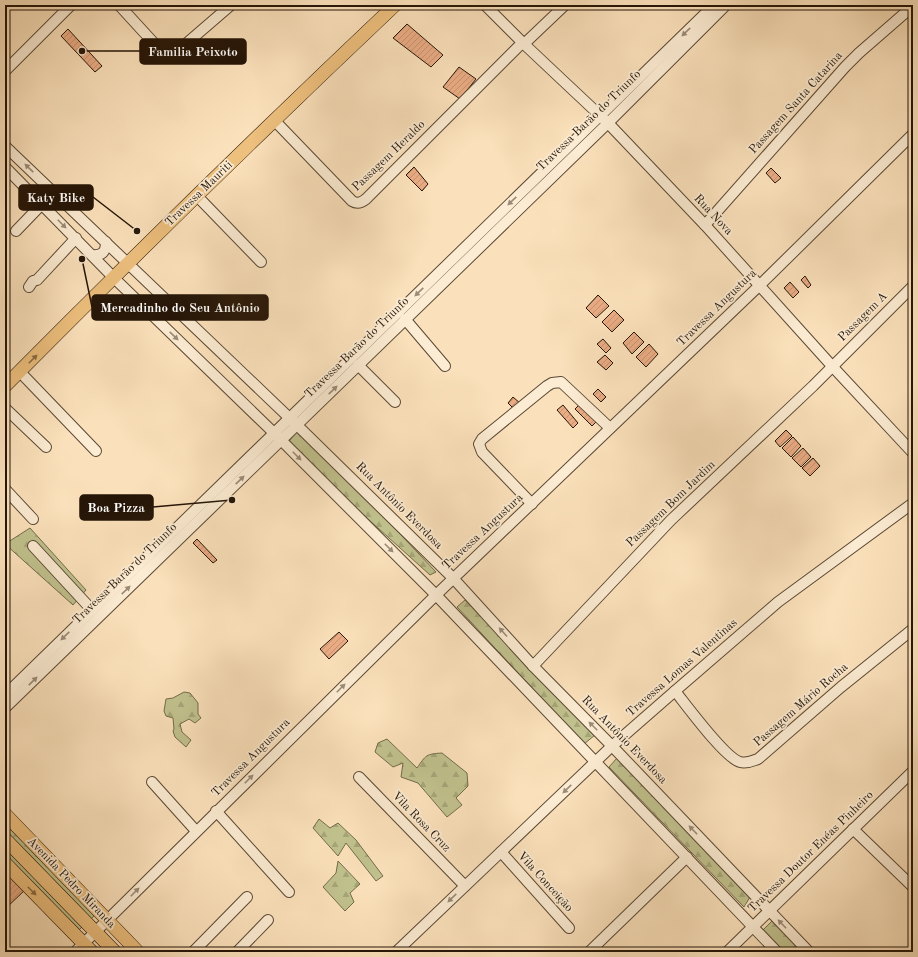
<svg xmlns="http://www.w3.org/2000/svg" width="918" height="957" viewBox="0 0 918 957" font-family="'Old Standard TT',serif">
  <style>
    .forest { fill: url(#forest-firs); stroke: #736c4a }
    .building { fill: url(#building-hatch); stroke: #251507 }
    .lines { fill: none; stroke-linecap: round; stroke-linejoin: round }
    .minor-casing { stroke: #5a4834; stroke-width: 12 }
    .major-casing { stroke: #251507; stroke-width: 14 }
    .minor { stroke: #fcecd3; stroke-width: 10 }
    .major { stroke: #eec07e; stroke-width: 13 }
    .oneway { fill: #9b8b77 }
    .oneway2 { fill: #8a6a42 }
    .labels { text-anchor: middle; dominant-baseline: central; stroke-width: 3.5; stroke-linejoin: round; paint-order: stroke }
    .street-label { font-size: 12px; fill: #251507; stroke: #fcecd3 }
    .leader { fill: none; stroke: #251507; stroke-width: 1.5 }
    .callout-dot { fill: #251507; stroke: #fcecd3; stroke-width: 1.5 }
    .callout { fill: #251507; stroke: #251507; stroke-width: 1.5 }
    .callout-label { font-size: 13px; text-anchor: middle; font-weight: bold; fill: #fff }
  </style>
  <defs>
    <pattern id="forest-firs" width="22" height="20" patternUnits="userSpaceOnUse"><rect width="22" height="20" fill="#c1c28e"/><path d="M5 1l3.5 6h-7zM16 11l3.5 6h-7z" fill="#a6a679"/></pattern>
    <pattern id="building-hatch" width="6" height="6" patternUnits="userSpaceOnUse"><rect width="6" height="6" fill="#eaac84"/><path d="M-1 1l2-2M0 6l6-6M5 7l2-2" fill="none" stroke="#c99370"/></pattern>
  </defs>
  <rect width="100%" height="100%" fill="#fbe1bb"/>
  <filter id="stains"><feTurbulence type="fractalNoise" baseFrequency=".005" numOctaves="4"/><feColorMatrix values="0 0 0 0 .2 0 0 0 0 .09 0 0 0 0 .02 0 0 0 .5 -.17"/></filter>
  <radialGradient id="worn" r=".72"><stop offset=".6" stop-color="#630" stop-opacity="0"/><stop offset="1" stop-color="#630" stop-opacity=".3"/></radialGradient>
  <g class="forest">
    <path d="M300,428l136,144 -6,3 -144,-130z"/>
    <path d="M30,528l56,62 -13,15 -68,-61z"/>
    <path d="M465,600l130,135 -11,9 -127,-137z"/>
    <path d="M184,692l6,1 8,10v11l3,4 -6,5 -6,-4 -9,5 2,8 9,8 -5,7 -11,-10 -2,-6 1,-2 -1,-11 -7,-2 -2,-5 2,-12 7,-1z"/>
    <path d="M387,739l30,29c9,-13 9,-14 25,-15l25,20 1,13 -12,12 6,7 -15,12 -29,-34 -17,-6 2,-14 -10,4 -18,-15 3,-9z"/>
    <path d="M617,758l133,139 -6,10 -135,-140z"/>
    <path d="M5,818l92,95 -8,8 -84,-87z"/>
    <path d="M319,819l11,9 8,-5 18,17 27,36 -7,5 -30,-38 -8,13 -25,-28z"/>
    <path d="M5,844l79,81 -7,7 -72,-73z"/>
    <path d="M338,861l22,23 -10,9 4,9 -9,9 -22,-24 13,-14z"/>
    <path d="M773,920l31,32h-20l-21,-22z"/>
  </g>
  <g class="building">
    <path d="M407,24l36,31 -12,12 -38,-29z"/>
    <path d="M68,29l34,37 -7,6 -34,-36z"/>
    <path d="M459,67l17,12 -16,20 -17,-12z"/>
    <path d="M414,167l14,17 -6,7 -16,-16z"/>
    <path d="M771,168l10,10 -6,5 -9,-10z"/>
    <path d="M805,276l6,9 -3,3 -7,-8z"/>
    <path d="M790,282l9,10 -6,6 -9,-10z"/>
    <path d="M598,295l11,11 -13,12 -10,-10z"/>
    <path d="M614,310l10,10 -12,12 -10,-10z"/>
    <path d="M634,332l10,10 -12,12 -9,-11z"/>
    <path d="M603,339l8,9 -5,5 -9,-9z"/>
    <path d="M649,344l9,10 -12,13 -10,-10z"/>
    <path d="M605,355l8,8 -7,7 -9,-8z"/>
    <path d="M598,389l8,8 -5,5 -8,-8z"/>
    <path d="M513,397l8,7 -6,6 -7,-7z"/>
    <path d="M580,404l17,17 -5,5 -17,-17z"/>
    <path d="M563,405l15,18 -5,5 -16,-18z"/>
    <path d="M786,430l6,6 -12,11 -5,-6z"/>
    <path d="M793,437l8,9 -10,11 -9,-9z"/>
    <path d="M803,448l8,9 -10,10 -9,-9z"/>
    <path d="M813,458l7,8 -10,10 -8,-8z"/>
    <path d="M197,539l20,21 -4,3 -20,-20z"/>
    <path d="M339,632l9,9 -19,18 -9,-10z"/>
    <path d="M7,871l18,19 -20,19v-37z"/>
  </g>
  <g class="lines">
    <g class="minor-casing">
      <g id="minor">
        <path d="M119,5l43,47 4,2 7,1 58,-50"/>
        <path d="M485,5l39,39 84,79 97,102 127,141 81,87"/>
        <path d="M524,44l41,-39"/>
        <path d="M5,71l66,-66"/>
        <path d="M274,120l78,81c5,3 9,2 14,-2l156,-156"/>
        <path d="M5,146l295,282 153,150 80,88 79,80 197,206"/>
        <path d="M5,167l109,111 160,155 162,162 341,357"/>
        <path d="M197,196l64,66"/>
        <path d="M705,225l140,-158 14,-14 54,-47"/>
        <path d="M16,231l26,-27"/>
        <path d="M92,255c10,1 14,-3 14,-13"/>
        <path d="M29,287l4,-6 4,-1 39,-42"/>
        <path d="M405,319l40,47"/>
        <path d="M358,365l37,37"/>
        <path d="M20,372l76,79"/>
        <path d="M5,408l41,39"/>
        <path d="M5,489l28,30"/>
        <path d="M532,504l-50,-52 -3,-8 3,-5 65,-53 5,-3 9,-1 49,46"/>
        <path d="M33,546l59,64"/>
        <path d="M533,666l138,-146 142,-134 100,-100"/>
        <path d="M675,691c12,15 50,67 65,71 7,2 12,-1 18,-3l83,-72 72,-58"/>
        <path d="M5,695l709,-690"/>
        <path d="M5,708l603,-585 118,-118"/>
        <path d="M359,777l106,109"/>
        <path d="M152,782l44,49"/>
        <path d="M216,811l73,81"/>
        <path d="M853,829l60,58"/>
        <path d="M501,852l68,76"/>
        <path d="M75,952l361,-357 324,-310 153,-151"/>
        <path d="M193,952l54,-55"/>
        <path d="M237,952l31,-32"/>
        <path d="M396,952l216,-206 63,-55 103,-89 135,-99"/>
        <path d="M589,952l98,-95"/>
        <path d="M727,952l186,-181"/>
      </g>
    </g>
    <g class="major-casing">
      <g id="major">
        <path d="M5,386c128,-129 258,-256 390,-381"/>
        <path d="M5,814l133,138"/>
        <path d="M5,839l110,113"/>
        <path d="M5,863l87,89"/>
      </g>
    </g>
    <use href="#minor" class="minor"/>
    <use href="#major" class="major"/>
  </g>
  <defs><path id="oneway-solid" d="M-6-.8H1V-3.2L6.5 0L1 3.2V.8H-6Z"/></defs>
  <g class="oneway">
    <use href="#oneway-solid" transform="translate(686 32) rotate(136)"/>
    <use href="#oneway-solid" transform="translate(29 168) rotate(-136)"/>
    <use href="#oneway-solid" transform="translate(512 201) rotate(136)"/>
    <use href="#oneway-solid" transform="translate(62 224) rotate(45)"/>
    <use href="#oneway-solid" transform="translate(419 292) rotate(136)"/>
    <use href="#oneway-solid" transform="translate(174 336) rotate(44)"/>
    <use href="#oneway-solid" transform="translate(333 390) rotate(-44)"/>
    <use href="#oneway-solid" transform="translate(297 456) rotate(45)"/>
    <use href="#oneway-solid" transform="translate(240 480) rotate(-44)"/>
    <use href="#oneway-solid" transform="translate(389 548) rotate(45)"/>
    <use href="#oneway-solid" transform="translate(126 590) rotate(-44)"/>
    <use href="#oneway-solid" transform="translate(503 632) rotate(-132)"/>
    <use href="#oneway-solid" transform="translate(65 636) rotate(136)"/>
    <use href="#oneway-solid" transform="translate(33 681) rotate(-44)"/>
    <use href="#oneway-solid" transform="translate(341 688) rotate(-45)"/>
    <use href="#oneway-solid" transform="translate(593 726) rotate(-135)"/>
    <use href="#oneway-solid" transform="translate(249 779) rotate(-45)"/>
    <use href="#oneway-solid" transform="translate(567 789) rotate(136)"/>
    <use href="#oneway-solid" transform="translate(693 830) rotate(-134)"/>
    <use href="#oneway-solid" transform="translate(135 892) rotate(-45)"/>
    <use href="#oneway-solid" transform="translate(452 898) rotate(136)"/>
    <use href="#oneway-solid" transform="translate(782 924) rotate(-134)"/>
  </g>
  <g class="oneway2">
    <use href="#oneway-solid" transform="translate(33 359) rotate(-45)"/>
    <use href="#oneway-solid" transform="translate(32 891) rotate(45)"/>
  </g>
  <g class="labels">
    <g class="street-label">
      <text transform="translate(796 103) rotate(-48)">Passagem Santa Catarina</text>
      <text transform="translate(589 121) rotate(-44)">Travessa Barão do Triunfo</text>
      <text transform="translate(389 156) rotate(-44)">Passagem Heraldo</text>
      <text transform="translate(199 194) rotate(-44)">Travessa Mauriti</text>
      <text transform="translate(713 215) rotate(47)">Rua Nova</text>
      <text transform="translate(717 308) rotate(-44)">Travessa Angustura</text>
      <text transform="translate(863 317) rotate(-45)">Passagem A</text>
      <text transform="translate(357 348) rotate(-44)">Travessa Barão do Triunfo</text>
      <text transform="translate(671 504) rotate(-44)">Passagem Bom Jardim</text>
      <text transform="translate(399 506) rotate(45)">Rua Antônio Everdosa</text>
      <text transform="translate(483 532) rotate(-43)">Travessa Angustura</text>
      <text transform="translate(125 574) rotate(-44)">Travessa Barão do Triunfo</text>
      <text transform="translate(682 668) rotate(-41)">Travessa Lomas Valentinas</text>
      <text transform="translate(801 705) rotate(-41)">Passagem Mário Rocha</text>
      <text transform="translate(624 740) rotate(46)">Rua Antônio Everdosa</text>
      <text transform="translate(251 758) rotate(-45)">Travessa Angustura</text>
      <text transform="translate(421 822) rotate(46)">Vila Rosa Cruz</text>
      <text transform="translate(811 852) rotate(-44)">Travessa Doutor Enéas Pinheiro</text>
      <text transform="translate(545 882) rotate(48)">Vila Conceição</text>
      <text transform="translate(71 883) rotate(46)">Avenida Pedro Miranda</text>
    </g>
  </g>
  <path class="leader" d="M82 51L140 51M137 231L93 197M82 259L92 307M232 500L153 507"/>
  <g class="callout-dot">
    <circle cx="82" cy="51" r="4"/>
    <circle cx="137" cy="231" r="4"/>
    <circle cx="82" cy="259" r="4"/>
    <circle cx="232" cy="500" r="4"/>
  </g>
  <g class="callout">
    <rect x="140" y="39" width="106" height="25" rx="4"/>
    <rect x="19" y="185" width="74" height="25" rx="4"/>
    <rect x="92" y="295" width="176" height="25" rx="4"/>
    <rect x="80" y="495" width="73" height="25" rx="4"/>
  </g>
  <g class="callout-label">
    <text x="193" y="56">Familia Peixoto</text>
    <text x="56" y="202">Katy Bike</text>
    <text x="180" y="312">Mercadinho do Seu Antônio</text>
    <text x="116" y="512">Boa Pizza</text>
  </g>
  <rect width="918" height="957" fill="none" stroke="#fbe1bb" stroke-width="20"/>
  <rect x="6" y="6" width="906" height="945" fill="none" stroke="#251507" stroke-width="2"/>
  <rect x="10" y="10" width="898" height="937" fill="none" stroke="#251507"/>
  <rect width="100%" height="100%" filter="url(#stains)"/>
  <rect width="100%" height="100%" fill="url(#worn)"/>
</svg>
